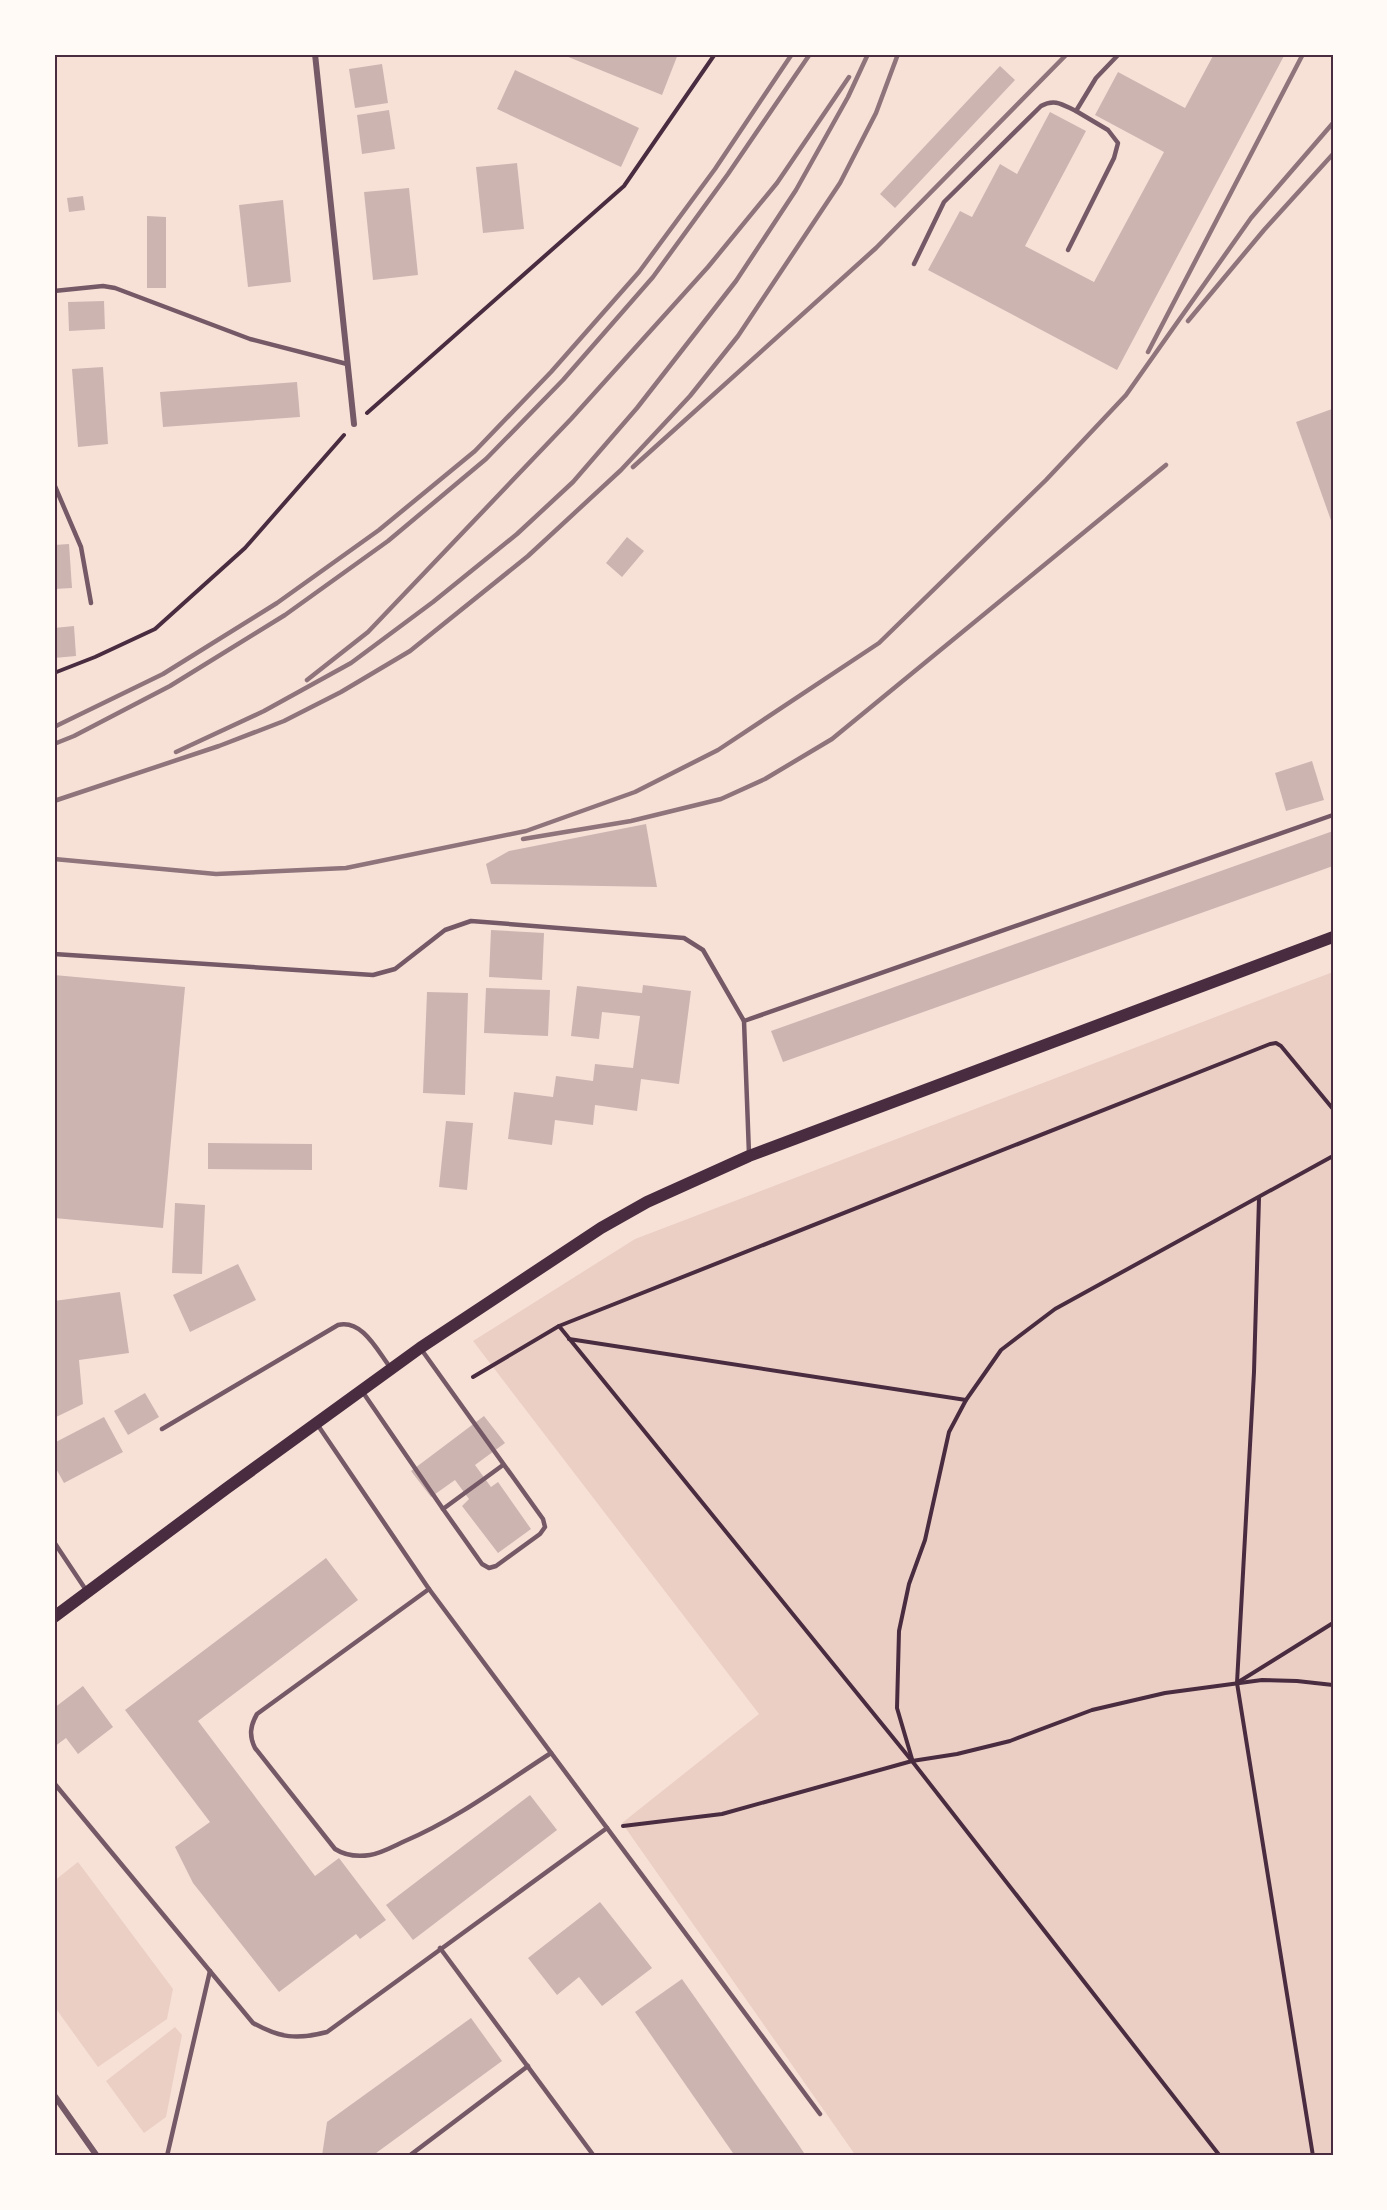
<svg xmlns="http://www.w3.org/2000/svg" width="1387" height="2210" viewBox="0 0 1387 2210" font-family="'IBM Plex Sans',sans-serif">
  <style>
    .green { fill: #ebcfc5 }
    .building { fill: #ccb4b1 }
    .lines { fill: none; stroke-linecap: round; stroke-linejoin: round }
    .path { stroke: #4a2c40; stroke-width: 4 }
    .service { stroke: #755966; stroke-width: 4.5 }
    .minor { stroke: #755966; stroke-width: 6 }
    .secondary { stroke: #4a2c40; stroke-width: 12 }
    .rail { stroke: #8f747c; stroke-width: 4.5 }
    .neatline { fill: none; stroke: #4a2c40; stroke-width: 2 }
  </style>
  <rect width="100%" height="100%" fill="#f7e1d7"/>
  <g class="green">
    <path d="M1333,972v1184h-477l-234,-333 137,-109 -286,-373 162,-102z"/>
    <path d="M78,1862l95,127 -6,30 -69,48 -44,-61v-125z"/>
    <path d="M175,2027l7,8 -16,82 -22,16 -38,-52z"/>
  </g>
  <g class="building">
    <path d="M561,54h117l-16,41z"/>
    <path d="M1214,54h71l-168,316 -189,-100 32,-59 12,6 28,-53 17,10 33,-62 36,19 -61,115 69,36 70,-130 -69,-37 23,-43 67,36z"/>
    <path d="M382,64l6,39 -33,5 -6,-39z"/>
    <path d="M1000,66l15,14 -120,128 -15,-14z"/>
    <path d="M515,70l124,58 -18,39 -124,-58z"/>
    <path d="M389,110l6,39 -33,5 -5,-39z"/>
    <path d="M517,163l7,66 -41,4 -7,-66z"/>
    <path d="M409,188l9,87 -45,5 -9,-88z"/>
    <path d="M83,196l2,14 -16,2 -2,-14z"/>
    <path d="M283,200l8,82 -43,5 -9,-82z"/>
    <path d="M147,216l19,1v71h-19z"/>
    <path d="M104,301l1,28 -36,2 -1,-29z"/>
    <path d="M103,367l5,77 -30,3 -6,-78z"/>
    <path d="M297,382l3,35 -137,10 -3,-35z"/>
    <path d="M1332,409l1,2v115l-37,-104z"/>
    <path d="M627,537l17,14 -22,26 -16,-14z"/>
    <path d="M69,544l3,44 -18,1v-44z"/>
    <path d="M74,626l2,30 -22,2v-30z"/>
    <path d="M1312,761l12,39 -38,11 -11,-38z"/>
    <path d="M646,824l11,63 -166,-3 -5,-20 23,-13z"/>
    <path d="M1333,831v35l-550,196 -12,-31z"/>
    <path d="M491,930l53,3 -2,47 -53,-3z"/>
    <path d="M54,975l131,12 -22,241 -109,-10z"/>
    <path d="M643,985l48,6 -12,93 -38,-5 -4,32 -42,-6 -2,20 -38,-5 -3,25 -44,-6 6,-47 39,5 3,-21 37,5 2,-17 38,4 7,-52 -38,-4 -3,27 -28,-3 6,-50 65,7z"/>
    <path d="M486,988l64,2 -2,46 -64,-3z"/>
    <path d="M427,992l41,1 -3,102 -42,-2z"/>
    <path d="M446,1121l27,2 -6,67 -28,-3z"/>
    <path d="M208,1143l104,1v26l-104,-1z"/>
    <path d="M175,1203l30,2 -3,69 -30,-1z"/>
    <path d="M238,1264l18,36 -66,32 -17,-37z"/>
    <path d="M120,1292l9,61 -50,7 4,44 -29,14v-117z"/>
    <path d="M145,1393l14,24 -31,18 -14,-24z"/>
    <path d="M484,1416l21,27 -30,22 16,22 7,-5 33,47 -33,24 -36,-47 7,-7 -14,-19 -24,17 -20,-26z"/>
    <path d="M104,1417l19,35 -59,31 -10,-18v-22z"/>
    <path d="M326,1558l32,42 -160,121 117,155 24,-18 47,62 -26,19 -4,-5 -77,58 -86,-109 -18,-36 35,-25 -85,-112z"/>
    <path d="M83,1686l30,41 -35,27 -12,-16 -12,9v-39z"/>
    <path d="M530,1795l27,35 -144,110 -27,-35z"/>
    <path d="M600,1902l52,66 -50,38 -23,-29 -22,18 -29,-37z"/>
    <path d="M682,1979l116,165 8,12h-71l-100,-144z"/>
    <path d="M471,2018l31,43 -130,95h-50l5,-34z"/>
  </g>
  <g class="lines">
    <g class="path">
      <path d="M367,413l257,-227 91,-132"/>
      <path d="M54,673l41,-16 60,-28 90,-81 99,-113"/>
      <path d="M1259,1198l-5,174 -17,311 76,473"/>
      <path d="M569,1339l397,61"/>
      <path d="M473,1377l86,-51"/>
      <path d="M1240,1681l93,-58"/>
      <path d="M912,1759l-15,-51 2,-77 10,-47 16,-44 24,-108 17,-32 35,-50 54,-41 278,-153"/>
      <path d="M623,1826l99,-12 190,-53 45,-7 53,-13 82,-31 73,-17 97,-13 35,1 36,4"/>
      <path d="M1220,2156l-308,-395 -353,-435 711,-282 6,-1 5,3 52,63"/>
    </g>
    <g class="service">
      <path d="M1068,250l46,-92 4,-15 -10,-13 -32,-19 20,-33 23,-24"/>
      <path d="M914,264l30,-62 97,-96c14,-8 22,-1 35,5"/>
      <path d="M54,291l49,-5 12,2 135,51 97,25"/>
      <path d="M54,484l27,63 10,56"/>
      <path d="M54,954l319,21 22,-6 50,-39 26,-9 201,16 12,1 19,12 41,71"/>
      <path d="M749,1154l-5,-133 589,-206"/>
      <path d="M421,1349l122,170 2,8 -5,7 -44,32 -7,2 -7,-4 -39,-55"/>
      <path d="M362,1391l81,118 60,-44"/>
      <path d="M317,1424l112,165 391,525"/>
      <path d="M162,1429l176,-104c24,-6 39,25 52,42"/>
      <path d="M54,1542l32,48"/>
      <path d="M429,1589l-172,125c-7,12 -8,22 -2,34l80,101c11,7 22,8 35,6 12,-2 24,-9 35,-14 52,-22 98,-57 146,-88"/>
      <path d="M54,1783l199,240c27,15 44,17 74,9l280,-204"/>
      <path d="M440,1948l154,208"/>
      <path d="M167,2156l43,-185"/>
      <path d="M409,2156l119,-90"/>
    </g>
    <g class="minor">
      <path d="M315,54l39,370"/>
      <path d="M54,2095l43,61"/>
    </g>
    <path class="secondary" d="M54,1617l173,-129 193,-140 181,-120 46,-26 102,-46 584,-219"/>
    <g class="rail">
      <path d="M1188,321l76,-91 69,-76"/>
      <path d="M1148,352l155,-298"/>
      <path d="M633,467l243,-219 191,-194"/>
      <path d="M307,680l61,-48 203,-213 137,-152 69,-84 72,-106"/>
      <path d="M54,727l109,-53 114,-71 102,-73 96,-79 76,-79 88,-100 76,-103 77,-115"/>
      <path d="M54,744l20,-8 96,-50 115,-71 103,-74 98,-82 77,-79 90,-103 75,-103 82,-120"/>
      <path d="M176,752l88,-41 87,-48 82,-61 84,-68 56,-52 64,-74 99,-127 60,-91 52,-93 20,-43"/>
      <path d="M54,801l165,-55 65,-25 57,-29 69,-41 118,-95 93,-86 69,-74 48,-60 102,-153 36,-70 22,-59"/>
      <path d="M523,839l108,-18 90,-22 44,-20 67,-40 334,-274"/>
      <path d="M54,859l162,15 130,-6 180,-37 109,-39 83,-42 161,-107 167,-163 80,-85 125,-177 82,-95"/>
    </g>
  </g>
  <rect width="1387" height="2210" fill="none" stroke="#fffaf5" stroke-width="111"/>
  <rect x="56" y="56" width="1276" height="2098" class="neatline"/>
</svg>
